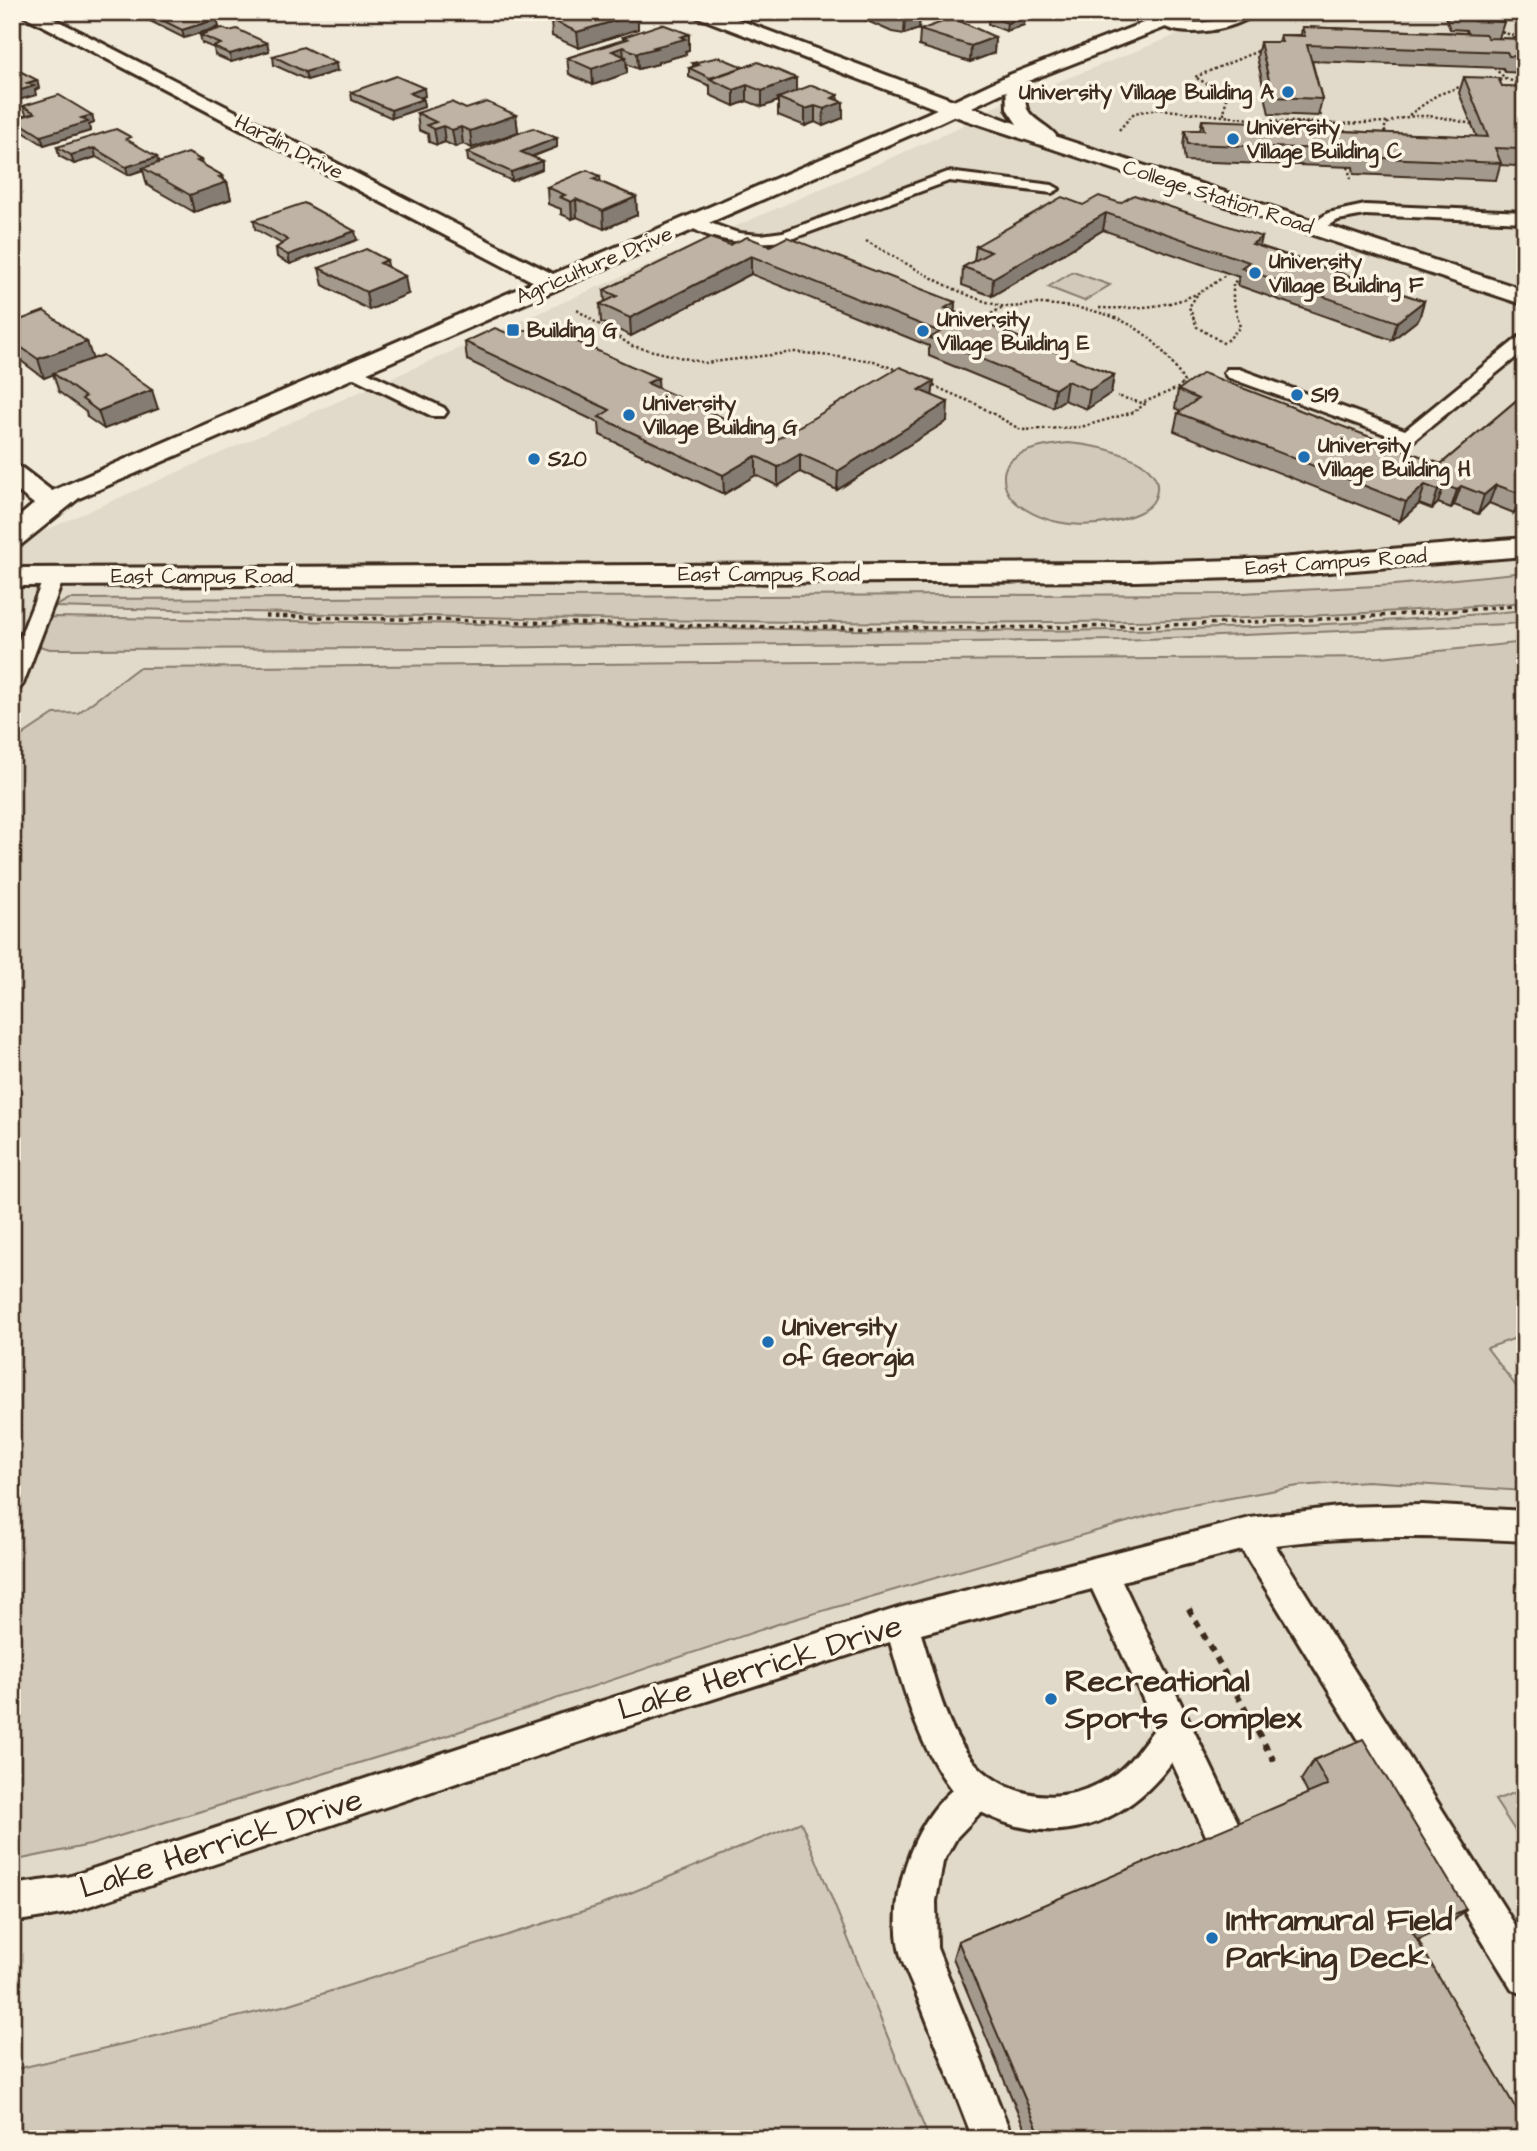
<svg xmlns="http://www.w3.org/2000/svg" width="1537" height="2151" viewBox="0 0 1537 2151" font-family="'Architects Daughter',sans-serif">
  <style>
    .built { fill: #e1d9c9 }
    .green { fill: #d2c9ba; stroke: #867a6c; stroke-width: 2 }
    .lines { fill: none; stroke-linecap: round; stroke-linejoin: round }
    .service-casing { stroke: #3b2a1e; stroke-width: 6 }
    .minor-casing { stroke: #3b2a1e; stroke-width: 6 }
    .tertiary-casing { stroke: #3b2a1e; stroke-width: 6 }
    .secondary-casing { stroke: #3b2a1e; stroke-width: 6 }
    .path-far2 { stroke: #3b2a1e; stroke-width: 2.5; stroke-dasharray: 2.5 2.5; stroke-linecap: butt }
    .path-far1 { stroke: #3b2a1e; stroke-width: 3.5; stroke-dasharray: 4.5 4.5; stroke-linecap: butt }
    .path { stroke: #3b2a1e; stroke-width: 6; stroke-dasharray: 7 7; stroke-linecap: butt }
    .service { fill: #fcf5e5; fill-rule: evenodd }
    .minor { fill: #fcf5e5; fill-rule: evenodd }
    .tertiary { fill: #fcf5e5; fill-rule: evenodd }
    .secondary { fill: #fcf5e5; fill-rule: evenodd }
    .wall { fill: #a39a8d; stroke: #3b2a1e; stroke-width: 2 }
    .shaded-wall { fill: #857d73; stroke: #3b2a1e; stroke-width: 2 }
    .building { fill: #beb3a4; stroke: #3b2a1e; stroke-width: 2 }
    .poi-dot { fill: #1f6fb2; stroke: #fcf5e5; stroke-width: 2.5 }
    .labels { text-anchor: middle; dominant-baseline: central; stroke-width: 7; stroke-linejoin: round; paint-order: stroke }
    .far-poi-label { font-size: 21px; font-weight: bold; fill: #3b2a1e; stroke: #fcf5e5; text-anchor: start }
    .far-street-label { font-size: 21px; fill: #3b2a1e; stroke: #fcf5e5 }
    .poi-label { font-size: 26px; font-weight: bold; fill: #3b2a1e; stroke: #fcf5e5; text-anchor: start }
    .near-street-label { font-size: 32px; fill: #3b2a1e; stroke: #fcf5e5 }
    .near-poi-label { font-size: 32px; font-weight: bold; fill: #3b2a1e; stroke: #fcf5e5; text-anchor: start }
  </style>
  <rect width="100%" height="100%" fill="#f0e9d9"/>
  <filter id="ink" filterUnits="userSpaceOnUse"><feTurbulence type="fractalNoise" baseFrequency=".0143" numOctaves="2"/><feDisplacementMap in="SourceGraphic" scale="14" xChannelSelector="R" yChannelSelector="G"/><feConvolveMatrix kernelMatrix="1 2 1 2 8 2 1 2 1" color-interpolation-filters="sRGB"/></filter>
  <g filter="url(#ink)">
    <path class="built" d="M1235,12h290v2127h-1513v-1594l940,-414 42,-24z"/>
    <g class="green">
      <path d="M1073,272l37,13 -26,16 -36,-14z"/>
      <path d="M1068,443c24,2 103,14 87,55 -3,8 -12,13 -19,16 -37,16 -84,15 -117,-9 -9,-7 -15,-16 -15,-27 -2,-28 44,-33 64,-35z"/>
      <path d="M1525,572v30c-236,20 -473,22 -709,20 -254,-2 -508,-8 -762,-15l15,-8 1155,-5 171,-9z"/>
      <path d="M1525,610v12l-17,2 -387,16 -670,8 -401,1 -11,-3 8,-27 7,-2c261,5 522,11 784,13 228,2 459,2 687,-20z"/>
      <path d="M1525,642v693l-38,13 38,50v93l-158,-10 -69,5 -123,22 -397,116 -344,116 -344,105 -78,16v-1119l42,-28 24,-1 60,-45 1243,-11z"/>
      <path d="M1525,1789v57l-30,-46z"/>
      <path d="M801,1822l128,317h-917v-69l275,-65 312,-99z"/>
    </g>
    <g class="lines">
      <g class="service-casing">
        <g id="service">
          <path d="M1240,12h18c-22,18 -78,29 -101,10l6,-4c30,8 49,6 77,-6z"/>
          <path d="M948,172l104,13 7,4 -7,4 -103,-12 -158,58c-28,7 -84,5 -106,-17l8,-5 45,16 23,2 22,-3z"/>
          <path d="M1365,205l160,7v10l-160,-7 -27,5 -24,13 -8,-5 22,-15z"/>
          <path d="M1525,336v14l-112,91 -6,1 -180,-65 -3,-4 3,-4h12l166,61 114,-93z"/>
          <path d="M352,365l92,43 3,4 -3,4h-12l-86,-42 -3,-4 3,-4z"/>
          <path d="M54,571l7,2 3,4 -41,107 -4,5 -7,1v-33l32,-80 3,-4z"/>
          <path d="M1422,1505l103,6v30c-87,-5 -163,-7 -250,4l250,396v54l-13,-6 -270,-439 -120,31 119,248 5,13 -5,13 -13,5 -13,-5 -43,-93c-48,65 -118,88 -191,50l-24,25 -14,25 -7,39 1,47 76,191h-40c-17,-44 -34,-87 -51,-131 -7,-19 -19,-40 -23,-60 -10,-53 13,-123 53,-158 -33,-43 -47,-96 -62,-148l-326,105 -496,166 -56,9v-37l56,-8 496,-164 337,-106 349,-89 88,-11zM1092,1589l64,138c-14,18 -27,39 -47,51 -51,33 -117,19 -148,-34 -20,-33 -28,-73 -40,-110z"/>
        </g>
      </g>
      <g class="minor-casing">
        <path id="minor" d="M17,12h24l512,262 373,-160 83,-39 162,-63h26l-3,4 -171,67 -83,39 -861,376 -57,46 -10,2v-23l22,-19 -22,-17v-21l10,2 30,23 482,-209z"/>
      </g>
      <g class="tertiary-casing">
        <path id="tertiary" d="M692,12h26l299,112 -10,-15 -1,-30 10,-6 7,2c6,10 0,23 4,34 6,12 23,17 30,28l468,153v15l-562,-186 -268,-103z"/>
      </g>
      <g class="secondary-casing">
        <path id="secondary" d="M1525,538v18l-257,21 -132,4 -1124,5v-18l1124,-5 132,-4z"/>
      </g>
      <g class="path-far2">
        <path d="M1498,19l27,4"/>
        <path d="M1497,31l19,5"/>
        <path d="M1509,40l16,-4"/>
        <path d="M1494,68l10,9 21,11"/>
        <path d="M1494,80l13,-1"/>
        <path d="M1317,111l3,1 2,11"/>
        <path d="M1224,115l2,-16 -5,-7 -26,-15 68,-28"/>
        <path d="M1409,115l28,-20 28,-10"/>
        <path d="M1119,130l15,-17 24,-4 112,12 70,3"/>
        <path d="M1343,134l-3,-10 47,-2"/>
        <path d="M1388,137l-4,-7 2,-6c28,-14 56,-7 85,0"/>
        <path d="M1348,167l3,13"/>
        <path d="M1518,185l-3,-5 10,-1"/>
        <path d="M866,241c43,23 87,53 135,65 13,3 28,-3 42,-2 66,5 107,18 141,78l-6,6 -36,15 -25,-7"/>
        <path d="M1197,295l-8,12 8,20 28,17"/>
        <path d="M1099,308c47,1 89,-1 126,-33"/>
        <path d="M577,310l55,36 73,17 90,-11 79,9 25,10"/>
        <path d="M974,324l29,-17"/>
        <path d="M1227,341l13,-14 -7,-27v-16l8,-9"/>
        <path d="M929,384l49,21 43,25 60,-3 53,-15 12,-9"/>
      </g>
      <path class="path-far1" d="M265,616c419,9 843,26 1260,-11"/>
      <path class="path" d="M1189,1609l85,152"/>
      <use href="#service" class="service"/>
      <use href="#minor" class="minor"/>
      <use href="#tertiary" class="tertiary"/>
      <use href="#secondary" class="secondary"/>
    </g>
    <g class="wall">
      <path d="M128,12h88l1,5 -3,1 5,9 -35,11 -38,-19 -2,-6 -10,3z"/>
      <path d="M553,12h81l4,2v15l-59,19 -27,-12 -1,-16 12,-4z"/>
      <path d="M847,12h73l-1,17 -15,5 -12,-2z"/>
      <path d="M1001,12h47l-19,7 -4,-2 -1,8 -18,6 -18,-7 1,-8z"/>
      <path d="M1443,12h56l5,10 -5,16 26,1v34l-20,-1 -2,-4 -191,-7 10,38 -4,17 -49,-2 -12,-57 3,-15h18l2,-7h21l1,-8 165,6 -1,-3 -16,-1z"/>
      <path d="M920,30l75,7 -1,16 -24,9 -51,-16z"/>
      <path d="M229,31l38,12 2,8 -38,11 -16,-7 -1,-7 -12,-5 -2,-8z"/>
      <path d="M689,34v16l-4,1 1,3 -28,8v2l-20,5 -11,-5v9l-34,12 -24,-11 -2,-16 56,-18v-3z"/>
      <path d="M273,56l64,15 -30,9 -33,-15z"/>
      <path d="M693,63l103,28 42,9 5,18 -20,8 -8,-4 -10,4 -27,-11v-14l-16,6 -15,-6 -13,5 -24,-11v-9l-21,-9v-9l4,-1z"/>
      <path d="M1464,77l38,9 23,1v68h-5l-4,11 -16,-1 -4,15 -142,-6 -1,-7 -168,-6 -2,-15 2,-16h15l2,-10 139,11 136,6 -18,-44z"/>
      <path d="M351,92l74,4 -5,2 3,1 1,8 -32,11 -40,-18z"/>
      <path d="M23,106l69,9 2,8 -5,2 1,6 -46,14 -27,-17 -3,-9 14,-4 -2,-1z"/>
      <path d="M466,109l50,6 2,17 -46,16 -9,-4 -8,3 -10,-5 -8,3 -8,-3 -1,-8 -9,-4 -2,-17z"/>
      <path d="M133,143l25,20 43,-3 1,4 21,12 1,5 3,1 4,17 -37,13 -47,-27 -4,-15 -15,5 -32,-18 -22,7 -15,-8 -2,-9z"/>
      <path d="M557,147l-25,10 10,4v8l-30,12 -44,-20 -1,-9z"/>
      <path d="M601,182l35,15 1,18 -33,14 -27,-12 -5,2 -11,-5v-5l-13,-5 -1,-17z"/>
      <path d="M1083,205l177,41 164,55 -5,18 -27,21 -155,-55 2,-8 -136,-47 -111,66 -30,-11 1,-18 11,-6 2,-15z"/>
      <path d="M254,220l103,20 -67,24 -13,-7 -1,-9 6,-4 -27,-15z"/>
      <path d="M730,245l40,1 185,56 -1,10 160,63 -3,18 -24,16 -23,-9 -11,7 -124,-51v-10l-178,-72 -120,62 -30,-14 -1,-18 5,-2 -1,-12z"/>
      <path d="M319,268l89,26 -39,16 -46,-25z"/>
      <path d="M12,323l75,19 5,17 66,50 -54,20 -17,-12 -1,-5 -27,-20 -6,-18 -9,4 -32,-24z"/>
      <path d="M514,336l144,53 116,52 159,-45 14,25 -110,69 -37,-18 -22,14 -22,-11 -32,19 -124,-59 -1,-12 -132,-63 -2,-18z"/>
      <path d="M1178,390l263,74 84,-71v111l-11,9 -25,-10 -11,11 -24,-9 -3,3 -13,-5 -6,6 -13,-5 -19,17 -226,-90 4,-18 2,-2 -5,-3z"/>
      <path d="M1314,1760l152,149 -18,17 -30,14 107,199h-496l-76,-181 5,-17 350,-147 -7,-14z"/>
    </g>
    <g class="shaded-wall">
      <path d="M134,12h10v1l-10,3z"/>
      <path d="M203,12h13l1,5 -13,3z"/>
      <path d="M910,12h10l-1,17 -15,5 1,-16z"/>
      <path d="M1030,12h18l-19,7z"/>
      <path d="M638,14v15l-59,19 -2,-16z"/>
      <path d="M1025,17l-1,8 -18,6 1,-8z"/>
      <path d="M217,19l2,8 -35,11 -2,-8z"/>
      <path d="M689,34v16l-4,1 1,3 -28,8v2l-20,5 -1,-16z"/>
      <path d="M995,37l-1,16 -24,9 1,-16z"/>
      <path d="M267,43l2,8 -38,11 -1,-8z"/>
      <path d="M623,47l1,11 2,-1 1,16 -34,12 -1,-16 20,-18z"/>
      <path d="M336,63l1,8 -30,9 -2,-8z"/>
      <path d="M796,78v17l-18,3v3l-16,6v-16z"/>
      <path d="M37,80l2,8 -4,2 1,5 -24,7v-9l15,-10z"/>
      <path d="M747,85v16l-13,5v-16z"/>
      <path d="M424,88l1,8 -14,5 -1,-8z"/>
      <path d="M838,95l-1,9 6,-2v16l-20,8 1,-17 8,-11z"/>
      <path d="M423,99l1,8 -32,11 -1,-8z"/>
      <path d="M815,106v16l-10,4v-17z"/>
      <path d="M92,115l2,8 -5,2 1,6 -46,14 -3,-9 40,-18z"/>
      <path d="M516,115l2,17 -46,16 -2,-17z"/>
      <path d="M443,126l2,16 -8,3 -3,-16z"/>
      <path d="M461,127l2,17 -8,3 -3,-17z"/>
      <path d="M557,138v9l-35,13 -1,-8z"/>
      <path d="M94,148l2,9 -22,7 -3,-9z"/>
      <path d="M157,157l2,8 -16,3v2l-15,5 -2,-8z"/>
      <path d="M542,161v8l-30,12 -1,-9z"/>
      <path d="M223,176l2,7 2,-1 4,17 -37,13 -4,-17 29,-18z"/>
      <path d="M600,176l2,17 -9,-14z"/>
      <path d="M636,197l1,18 -33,14 -1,-18z"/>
      <path d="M576,199l1,18 -5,2 -1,-17z"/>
      <path d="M1106,213l-3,17 -111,66 1,-18z"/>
      <path d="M355,231l2,9 -67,24 -2,-9z"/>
      <path d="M1262,237l-4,18 -6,-11z"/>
      <path d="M751,256v18l-120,62 -1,-18z"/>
      <path d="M387,260l3,18 -10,-15z"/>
      <path d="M405,276l3,18 -39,16 -3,-18z"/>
      <path d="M15,285l5,18 -8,2v-19z"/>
      <path d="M1424,301l-5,18 -27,21 5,-18z"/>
      <path d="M955,302l-1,18 -9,-12z"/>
      <path d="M87,342l6,18 -49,18 -6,-19z"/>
      <path d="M1114,375l-3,18 -24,16 3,-19z"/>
      <path d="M658,378l1,18 -12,-13z"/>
      <path d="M934,381l-2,18 -13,-9z"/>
      <path d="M1067,381l-3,19 -11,7 2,-18z"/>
      <path d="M152,390l6,19 -54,20 -6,-18z"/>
      <path d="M948,402l-1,19 -110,69 1,-19z"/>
      <path d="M800,454v18l-22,14v-19z"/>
      <path d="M756,456v19l-32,19 -1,-19z"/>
      <path d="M1425,485l-6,19 -19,17 6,-19z"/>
      <path d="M1444,485l-6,18 -6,6 6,-19z"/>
      <path d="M1496,485l-7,18 -11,11 6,-19z"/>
      <path d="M1461,486l-7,19 -3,3 6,-18z"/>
      <path d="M1525,491v13l-11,9 7,-19z"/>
      <path d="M1466,1909l-18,17 -51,24 16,-17z"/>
    </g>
    <g class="building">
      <path d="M146,12h58h-1l14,7 -35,11z"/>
      <path d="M576,12h58l4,2 -61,18 -26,-12z"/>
      <path d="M883,12h34l3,1 -15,5 -12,-2z"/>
      <path d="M1001,12h11l13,5 -18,6 -18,-7z"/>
      <path d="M1453,12h46l5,10 -31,-1 -3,-7h-16z"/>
      <path d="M953,18l42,19 -24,9 -51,-16z"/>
      <path d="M662,24l27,10 -8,3 4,2 -31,8 3,1 -20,5 -14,-6 -11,4 14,6 -34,12 -25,-11 61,-19 -5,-2z"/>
      <path d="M1302,27l183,7 3,4 37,1v18l-16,-1 -2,-4 -200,-7 15,54 -49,-2 -13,-55h22l-2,-7 25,1z"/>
      <path d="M222,28l7,3 8,-2 30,14 -37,11 -17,-7 8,-3 -21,-9z"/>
      <path d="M303,47l33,16 -31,9 -32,-16z"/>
      <path d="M719,57l24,10 -33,11 -21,-10 10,-3 -6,-2z"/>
      <path d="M758,62l38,16 -34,13 -15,-6 -13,5 -24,-11z"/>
      <path d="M12,67l25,13 -10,3 7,3 -22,7z"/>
      <path d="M396,76l28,12 -14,5 13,6 -32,11 -40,-18z"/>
      <path d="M1464,77l34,1 4,8 23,1v51h-8l4,11 -26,-1 6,15 -143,-6 -1,-7 -169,-6 -3,-14h19l-2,-10 138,5 1,6 147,6z"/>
      <path d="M812,85l26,10 -6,3 11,4 -19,7 -9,-3 -10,3 -27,-11z"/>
      <path d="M59,95l33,20 -11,3 7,4 -47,14 -27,-17 21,-6 -12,-7z"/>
      <path d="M451,102l15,7 21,-7 29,13 -46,16 -9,-4 -9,3 -9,-4 -9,3 -7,-4 9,-3 -19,-9z"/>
      <path d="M533,128l24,10 -36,14 21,9 -31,11 -44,-20z"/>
      <path d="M116,129l15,8 -5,2 31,18 -31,10 -32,-19 -23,7 -14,-8z"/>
      <path d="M188,153l13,7 -4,1 26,15 -4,1 8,5 -37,13 -47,-27z"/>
      <path d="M587,170l13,6 -7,3 43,18 -33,14 -27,-12 -5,3 -11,-5 5,-2 -18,-8z"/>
      <path d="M1134,195l128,42 -10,7 172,57 -27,21 -156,-54 8,-6 -143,-49 -113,65 -30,-11 28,-15 -15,-6 86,-49 21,8 16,-9 21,7z"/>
      <path d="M304,203l51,28 -67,24 -12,-7 12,-8 -34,-20z"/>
      <path d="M747,237l23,9 17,-9 168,65 -10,6 169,67 -24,15 -23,-9 -12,8 -125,-51 10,-6 -189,-76 -121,62 -30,-14 17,-8 -13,-6 106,-52 20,7z"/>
      <path d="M366,249l21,11 -7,3 25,13 -39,16 -47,-24z"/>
      <path d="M44,311l43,31 -49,17 -26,-18v-18z"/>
      <path d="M538,324l120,54 -11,5 127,58 126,-74 34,14 -15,9 29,12 -110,69 -38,-17 -22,13 -22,-11 -33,19 -124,-58 11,-7 -145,-68 30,-14 19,8z"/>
      <path d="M103,355l49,35 -54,21 -16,-12 3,-2 -32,-24z"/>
      <path d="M1203,373l238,91 84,-71v98l-4,3 -25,-9 -12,10 -23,-9 -4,4 -13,-5 -6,5 -13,-5 -19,17 -228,-89 20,-14 -20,-9z"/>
      <path d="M1363,1739l103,170 -53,24 112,191v15h-483l-84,-198 370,-156 -14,-25z"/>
    </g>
  </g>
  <g class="poi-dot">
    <circle cx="1288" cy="92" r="7"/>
    <circle cx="1233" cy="139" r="7"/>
    <circle cx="1255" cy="273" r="7"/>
    <rect x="506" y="323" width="14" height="14" rx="3.5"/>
    <circle cx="923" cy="331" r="7"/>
    <circle cx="1297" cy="395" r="7"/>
    <circle cx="629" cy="415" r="7"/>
    <circle cx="1304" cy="457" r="7"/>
    <circle cx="534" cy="459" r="7"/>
    <circle cx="768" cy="1342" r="7"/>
    <circle cx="1051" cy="1699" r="7"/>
    <circle cx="1212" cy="1938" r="7"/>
  </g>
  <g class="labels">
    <g class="far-poi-label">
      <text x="1274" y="92" text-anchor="end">University Village Building A</text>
      <text x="1247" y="127">University<tspan x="1247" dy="24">Village Building C</tspan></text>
      <text x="1269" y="261">University<tspan x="1269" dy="24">Village Building F</tspan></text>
      <text x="937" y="319">University<tspan x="937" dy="24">Village Building E</tspan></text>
      <text x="527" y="330">Building G</text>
      <text x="1311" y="395">S19</text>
      <text x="643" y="403">University<tspan x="643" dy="24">Village Building G</tspan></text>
      <text x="1318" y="445">University<tspan x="1318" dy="24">Village Building H</tspan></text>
      <text x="548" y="459">S20</text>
    </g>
    <g class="far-street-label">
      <text transform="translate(289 147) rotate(27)">Hardin Drive</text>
      <text transform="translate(1218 197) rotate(18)">College Station Road</text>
      <text transform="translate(594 265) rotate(-23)">Agriculture Drive</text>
      <text transform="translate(1336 562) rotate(-4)">East Campus Road</text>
      <text x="769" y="574">East Campus Road</text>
      <text x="202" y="576">East Campus Road</text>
    </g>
    <g class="poi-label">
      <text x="782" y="1327">University<tspan x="782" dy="30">of Georgia</tspan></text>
    </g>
    <g class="near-street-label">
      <text transform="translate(760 1668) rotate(-17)">Lake Herrick Drive</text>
      <text transform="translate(221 1844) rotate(-18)">Lake Herrick Drive</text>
    </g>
    <g class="near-poi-label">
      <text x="1065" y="1681">Recreational<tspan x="1065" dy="37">Sports Complex</tspan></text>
      <text x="1226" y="1920">Intramural Field<tspan x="1226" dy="37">Parking Deck</tspan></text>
    </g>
  </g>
  <rect width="1537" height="2151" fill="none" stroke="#fcf5e5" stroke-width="42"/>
  <rect x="21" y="21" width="1495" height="2109" fill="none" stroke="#3b2a1e" stroke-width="2.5" filter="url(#ink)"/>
</svg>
